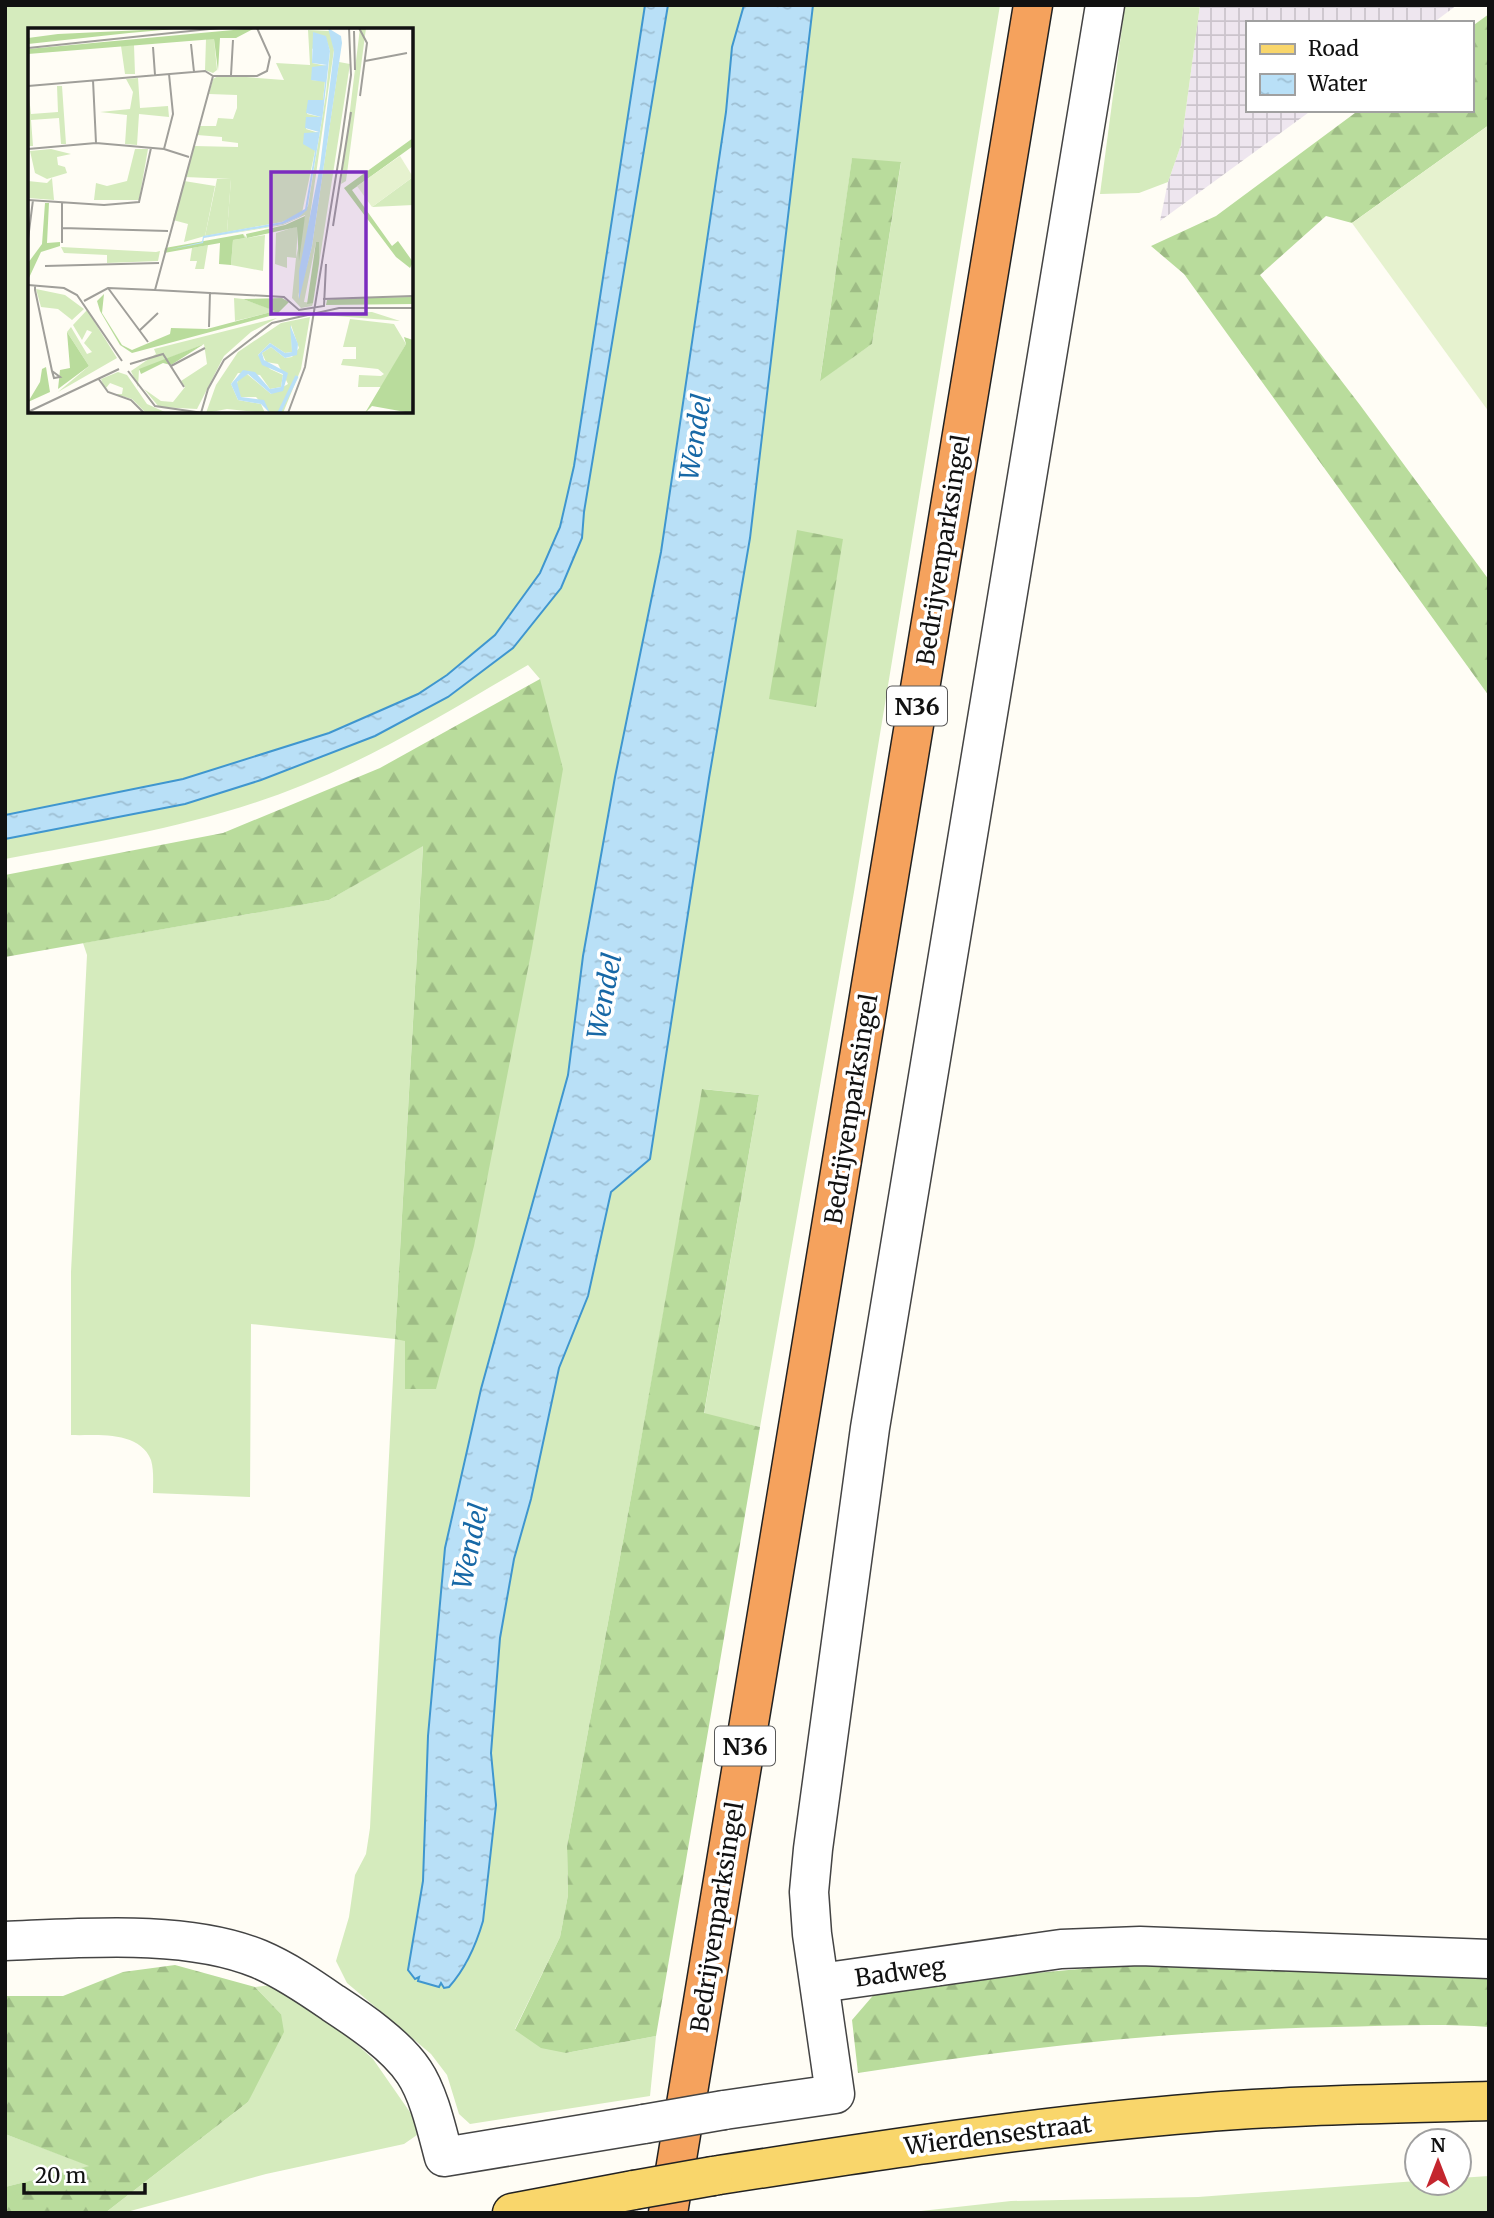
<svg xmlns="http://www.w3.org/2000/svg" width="1494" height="2218" viewBox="0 0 1494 2218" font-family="Merriweather,serif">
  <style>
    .industrial { fill: url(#industrial-grid) }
    .grass { fill: #d5ebbd; fill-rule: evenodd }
    .forest { fill: url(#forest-firs) }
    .pitch { fill: #e6f2cf }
    .water { fill: url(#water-ripples); stroke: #3f96cf; stroke-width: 2 }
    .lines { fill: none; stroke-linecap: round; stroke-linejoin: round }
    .minor-casing { stroke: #444; stroke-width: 41 }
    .major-casing { stroke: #222; stroke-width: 41 }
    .highway-casing { stroke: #222; stroke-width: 41 }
    .minor { stroke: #fff; stroke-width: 38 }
    .major { stroke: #f9d66b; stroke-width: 38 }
    .highway { stroke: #f5a25d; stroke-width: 38 }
    .minor-bridge-casing { stroke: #444; stroke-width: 41; stroke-linecap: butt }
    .major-bridge-casing { stroke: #222; stroke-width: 41; stroke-linecap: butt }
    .minor-bridge { stroke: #fff; stroke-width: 38 }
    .major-bridge { stroke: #f9d66b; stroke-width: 38 }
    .labels { text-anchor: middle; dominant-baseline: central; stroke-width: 7; stroke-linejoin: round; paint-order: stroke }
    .shield { fill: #fff; stroke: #585858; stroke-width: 2 }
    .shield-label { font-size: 23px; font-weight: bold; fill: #111 }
    .street-label { font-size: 24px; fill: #111; stroke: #fff }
    .water-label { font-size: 26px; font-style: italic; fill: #1768a6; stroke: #fff }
    .inset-river { fill: none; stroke: #b9e0f7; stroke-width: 3.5 }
    .inset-road { fill: none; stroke: #a09f9a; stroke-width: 2 }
    .view { fill: #7b2cbf; fill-opacity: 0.15; stroke: #7b2cbf; stroke-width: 3.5 }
    .inset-edge { fill: none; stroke: #111; stroke-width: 3.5 }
  </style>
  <defs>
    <pattern id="industrial-grid" width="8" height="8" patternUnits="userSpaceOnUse" patternTransform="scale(1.75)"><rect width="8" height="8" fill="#eee6ef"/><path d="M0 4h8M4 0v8" fill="none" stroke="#cbc4cc"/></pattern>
    <pattern id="forest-firs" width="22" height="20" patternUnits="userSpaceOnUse" patternTransform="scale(1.75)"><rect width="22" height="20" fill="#b9dc9c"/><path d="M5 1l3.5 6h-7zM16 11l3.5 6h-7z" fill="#9ebc85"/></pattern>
    <pattern id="water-ripples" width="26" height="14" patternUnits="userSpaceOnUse" patternTransform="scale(1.75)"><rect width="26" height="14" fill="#b9e0f7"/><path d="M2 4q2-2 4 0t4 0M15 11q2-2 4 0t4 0" fill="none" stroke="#9ebfd3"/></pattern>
  </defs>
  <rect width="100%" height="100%" fill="#fffdf5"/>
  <path class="industrial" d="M1200,5h257l-24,18h-186v87h65l-152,111 8,-39 13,-37z"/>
  <g class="grass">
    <path d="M5,5h640l-71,461 -14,61 -20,46 -45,62 -48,40 -29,19 -89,39 -146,46 -178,36zM30,30h381v381h-381z"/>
    <path d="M668,5h76l-12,42 -6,65 -65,440 -46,225 -32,179 -15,119 -87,314 -36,159 -22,333 -15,89 7,9 4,-2 -1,4 22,6v-4l9,4 18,-24 10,-24 9,-38 10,-96 -5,-52 9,-115 14,-79 17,-60 28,-131 29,-72 23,-104 39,-33 59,-381 41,-240 63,-533h187l-146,887 -94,535 -56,-13 55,-319 -56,-6 -72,408 -64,349 1,49 -8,42 -45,92 51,24 90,-17 -6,60 -180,28 -11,-10 -12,-39 -16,-21 -84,-71 -11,-22 13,-44 6,-42 11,-21 4,-26 25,-489 -144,-15 -1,173 -97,-4c0,-10 1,-23 -2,-33 -12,-30 -55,-24 -80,-25v-163l16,-317 -4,-12 246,-43 94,-55 -28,494 10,1 135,-661 -12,-14c-74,43 -146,88 -225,120 -96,39 -197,55 -298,74v-20l180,-35 76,-24 114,-44 73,-39 65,-49 48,-60 21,-50 2,-26zM852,159l49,4 -29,181 -52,36z"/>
    <path d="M1125,5h75l-19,140 -13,37 -29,11 -39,1z"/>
    <path d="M279,1984l61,45 33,30 41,59 3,17 -13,9 -138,30 -143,39h-18l143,-111 33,-88 -26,-27z"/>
    <path d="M5,2134l86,32 -86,21z"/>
    <path d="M1489,2176v37h-586l108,-12 187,-4 219,-16v2h42v-5z"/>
  </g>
  <g class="forest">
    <path d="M1489,14v111l-137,98 -26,-7 -66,59 100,130 129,175v116l-305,-422 -33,-28 65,-30 143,-106h112v-83z"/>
    <path d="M852,158l49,4 -29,182 -52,37z"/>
    <path d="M797,530l46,9 -27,168 -47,-8z"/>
    <path d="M540,679l23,90 -31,179 -58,298 -38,143h-31v-48l-10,-2 28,-493 -94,54 -324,57v-82l218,-42 157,-65z"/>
    <path d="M702,1089l57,6 -55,318 56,14 -104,609 -90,17 -25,-5 -26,-18 45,-93 8,-42 -1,-49 64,-349z"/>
    <path d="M1135,1964l354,12v51c-52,-4 -103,-1 -154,0 -160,3 -319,21 -477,46l-6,-53 25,-29 136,-16z"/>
    <path d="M175,1965l80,22 26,27 3,18 -36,70 -143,111h-100v-26l84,-21 -84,-32v-138h58l60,-24z"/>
  </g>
  <path class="pitch" d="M1489,125v287l-137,-189z"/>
  <g class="water">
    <path d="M645,5h23l-84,507 -2,26 -21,50 -48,60 -65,49 -73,39 -114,44 -76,24 -180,35v-24l178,-36 146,-46 89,-39 29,-19 48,-40 45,-62 20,-46 14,-61z"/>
    <path d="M744,5h69l-63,533 -41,240 -59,381 -39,33 -23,104 -29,72 -28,131 -17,60 -14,79 -9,115 5,52 -13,116c-7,24 -17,47 -34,66l-5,1 -3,-5 -2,4 -21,-6 1,-4 -4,2 -7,-9 15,-89 5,-145 17,-188 36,-159 87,-314 15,-119 32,-179 46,-225 65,-440 6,-65z"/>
  </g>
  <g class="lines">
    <g class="minor-casing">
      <g id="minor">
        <path d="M5,1941c77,-3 182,-12 254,18 26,11 51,28 74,44 26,17 63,42 81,69 15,22 23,59 30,85l200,-33"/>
        <path d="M820,1983l241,-34 79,-3 349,13"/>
        <path d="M724,2110l111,-16 -23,-160 -3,-42 4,-43 57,-421 235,-1423"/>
      </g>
    </g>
    <g class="major-casing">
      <g id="major">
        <path d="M713,2176c161,-25 321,-50 484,-63 97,-8 195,-9 292,-12"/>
        <path d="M512,2213l122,-23"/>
      </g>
    </g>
    <g class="highway-casing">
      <path id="highway" d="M668,2213l365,-2208"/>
    </g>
    <use href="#minor" class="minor"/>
    <use href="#major" class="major"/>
    <use href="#highway" class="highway"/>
    <g class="minor-bridge-casing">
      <path id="minor-bridge" d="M644,2124l80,-14"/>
    </g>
    <g class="major-bridge-casing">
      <path id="major-bridge" d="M634,2190l79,-14"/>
    </g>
    <use href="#minor-bridge" class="minor-bridge"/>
    <use href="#major-bridge" class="major-bridge"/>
  </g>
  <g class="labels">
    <g class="shield">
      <rect x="887" y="686.5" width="60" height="39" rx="5"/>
      <rect x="715" y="1726.5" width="60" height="39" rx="5"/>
    </g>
    <g class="shield-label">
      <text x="917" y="706">N36</text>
      <text x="745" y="1746">N36</text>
    </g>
    <g class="street-label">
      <text transform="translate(943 550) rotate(-81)">Bedrijvenparksingel</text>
      <text transform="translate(851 1109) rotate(-81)">Bedrijvenparksingel</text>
      <text transform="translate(717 1917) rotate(-81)">Bedrijvenparksingel</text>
      <text transform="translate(900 1972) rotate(-8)">Badweg</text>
      <text transform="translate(998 2135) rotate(-7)">Wierdensestraat</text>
    </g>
    <g class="water-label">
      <text transform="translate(695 437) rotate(-81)">Wendel</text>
      <text transform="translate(604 996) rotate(-79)">Wendel</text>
      <text transform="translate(470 1546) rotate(-78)">Wendel</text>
    </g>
  </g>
  <g transform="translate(28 28)">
    <rect width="385" height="385" fill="#fffdf5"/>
    <path d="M332,0h6l-20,153 -5,3zM280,2l22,1 4,19 -36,249 14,-53 27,-184 11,2 -31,200 -3,-22 -12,60 9,1 -1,3 -11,2 -9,-10 4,-40 -9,-1v11l-12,-4 1,-31 22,-7 -2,32 9,-43 -22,10 -80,13 80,-14 16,-7 9,-11 18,-112 4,-43 -4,-12 -14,10v14l15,3 -16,14 14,1 -2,19h-13l-3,14 14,3h-14l-1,12 13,4h-15l11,18 -13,62 -20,9 -55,10 4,-53 -46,-2 9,-31 44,1v-4l-16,-2v-4l-25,-2 3,-9h16l2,-8 15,1 4,-11v-13l-28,-1 4,-15 7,-4 64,5 -8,-17 34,2zM178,11h8l3,31 -4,3 -8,-3zM106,17l1,29h-10l-4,-28zM110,50l2,30 28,-2 1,11 -30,-3 -2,31 -12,-1 2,-29 -27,-3 30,-3 3,-17 -7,-13zM29,58h5l4,58h-5l-2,-26 -28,2 2,26h-5v-59l3,27 27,-2zM23,121l20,5 -14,3 1,8 7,2 2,6 -20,6 -12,-6 -5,-22zM107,121h13l-9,51h-45l2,-17 11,3 20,-5zM385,149v28l-41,2zM24,150l2,22 -26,-2v-17l19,2zM156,153l31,5 -10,50 -21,6 4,-18 -15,-4zM215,206l4,4 18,-3 -2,36 -32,-6 2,-25 12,-2zM180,217l-4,24h-9l2,-8h-7l2,-13zM33,219l95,5 4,-1 -2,10 -51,2v-8l-43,-2zM8,261l29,6 19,14 -12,11 -14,-11 -17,-2zM206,270l9,1 33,12 -41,10zM59,282l30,48 -59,34 31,-26 -22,-34 4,-5 16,27 5,-2 -8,-9 8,-11 -5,-2 -5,10 -9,-15zM344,284l28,9 -78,-6 14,-2zM282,289l-9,52 -18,44h-13l-14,-16h-15l-6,-9 4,-10 8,-4 24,20 17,-10 -10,-20 -12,-2 -4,-9 9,-6 14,11 7,-1 7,-9 -8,-23 1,27 -7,1 -15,-10 -12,12 12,14 13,6 -2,12 -11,2 -10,-14 -22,-2 -7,11 7,16 23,4 4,9 -38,-4 -21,4 10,-28 22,-33 43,-29zM249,290l-26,14 -27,24 -27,53 -38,-2 -15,-18 17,12 12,1 12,-15 -4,-6 26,-17 -3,-20 -65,26 -1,17 -7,-16 25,-17 -2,-5zM322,291l44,5 12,20 -24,43h-24l1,-12 22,1 3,-2 -6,-5 -37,-4 2,-6h13v-12h-13zM90,344l9,3 20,29 20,9h-21l-14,-14 -18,-5h8l1,-6 -13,-5 -4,5 6,4 -8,-5 -3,-8z" fill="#d5ebbd"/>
    <path d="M157,0l-56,5 -101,11v-6l30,-4zM227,0l-19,10h-16l-2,33 -4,-32 -186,15v-5zM385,110v8l-61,44 40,56 6,-5 15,21 -3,6 -14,-11 -52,-69zM17,175h4l-2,40 13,-1v4l-19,6 -13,28v-17l14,-19zM277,188l-6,45 -2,-34 -50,11 -1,-4 39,-9zM215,206l2,4 -12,2 -2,25 -12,-1 1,-21 -56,10 1,-5zM288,214h3v22l-6,39 -6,1zM76,266l-2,19 20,32 10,5 38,-16 1,-6 36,1 68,-18 -32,-12 39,-1 7,4 -12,12 -145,39 -12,-8 -20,-34 -3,-10zM385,269v7l-87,1 1,-5 16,-2zM39,304l22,34 -31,23 2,-19 10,-2zM376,309l9,3 -2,73 -39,-7 -7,7 41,-69zM176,316l-33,21 -8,-2 -22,11 -2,-5zM18,339l4,25 -22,10 12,-20 2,-13z" fill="#b9dc9c"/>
    <path d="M189,151h14l-4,53 -22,4z" fill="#d5ebbd"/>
    <path d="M372,128l13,21 -41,30 -15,-21z" fill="#e6f2cf"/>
    <path d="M300,0l13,8 1,7 -30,203 -13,54v-29l21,-105 14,-115zM285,4l13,4 4,15 -7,62 -16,97 -8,7 -16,7 -79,14 -1,5 -35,7 34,-8 1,-6 79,-14 23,-13 10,-58 -12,-7 1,-11 15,-1 -14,-4 1,-11h15l-15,-4 2,-13h15l2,-18 -14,-2 1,-13 15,-2 -15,-2zM262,297l8,19 -1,11 -12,3 -14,-11 -9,6 2,7 24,13 -5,18 -12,3 -23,-20 -11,8 4,15 23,3 6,13 -9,-9 -23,-4 -7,-16 12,-14 12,2 15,17 11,-2 2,-13 -21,-9 -4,-10 12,-12 15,10 7,-1z" fill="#b9e0f7"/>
    <path class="inset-river" d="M251,385l18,-37"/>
    <path class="inset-road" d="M331,0l8,15 -7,53M326,3l1,39M163,16l3,28M125,19l2,28M0,20l191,-20M337,33l42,-8M203,47l2,-35M185,48h44l10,-5 3,-14 -13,-29M65,52l3,63M0,58l177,-15 8,5M0,121l68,-6 68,6 25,8M136,121l9,-35 -4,-40M0,172l76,5 35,-3 12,-54M34,174v41M305,198l18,-114M34,200l106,3M0,211l5,-39M17,238l114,-3M0,257l36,3 13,7 45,66M7,257v5l17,81 2,7 6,-1 -8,-6M80,260l40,54M127,262l58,-214M295,271l90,-3M56,273l24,-13 47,2 129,7 15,13 25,-4 2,-42M181,299l1,-35M111,303l19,-18M102,336l33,-10 21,33M143,338l34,-18M100,343l27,35 48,7M70,350l10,14 23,8 13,13M0,384l91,-43M173,385l7,-24 16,-29 48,-37 67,-15h74M260,385l17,-46 36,-222 10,-70 -2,-47M384,385l1,-33"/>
    <path class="view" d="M243,144h95v142h-95z"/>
    <rect width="385" height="385" class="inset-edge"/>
  </g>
  <rect width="1494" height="2218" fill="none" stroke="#111111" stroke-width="14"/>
  <rect x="1246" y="21" width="228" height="91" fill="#ffffff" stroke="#a0a0a0" stroke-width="2"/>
  <rect x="1260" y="44" width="35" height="10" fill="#f9d66b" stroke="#a0a0a0" stroke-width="2"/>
  <text x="1308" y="56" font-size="21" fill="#111111">Road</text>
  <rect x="1260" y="74" width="35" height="21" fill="url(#water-ripples)" stroke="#a0a0a0" stroke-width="2"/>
  <text x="1308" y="91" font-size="21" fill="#111111">Water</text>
  <g transform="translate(1438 2162)"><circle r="33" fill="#ffffff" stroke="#a0a0a0" stroke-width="2"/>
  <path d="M0-5L12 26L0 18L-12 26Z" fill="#c4262e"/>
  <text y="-10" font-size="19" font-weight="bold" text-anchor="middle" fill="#111111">N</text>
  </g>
  <path d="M24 2183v10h121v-10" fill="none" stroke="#111111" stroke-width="3.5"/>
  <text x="35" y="2183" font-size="21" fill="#111111" stroke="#ffffff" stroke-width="5" paint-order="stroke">20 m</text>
</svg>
